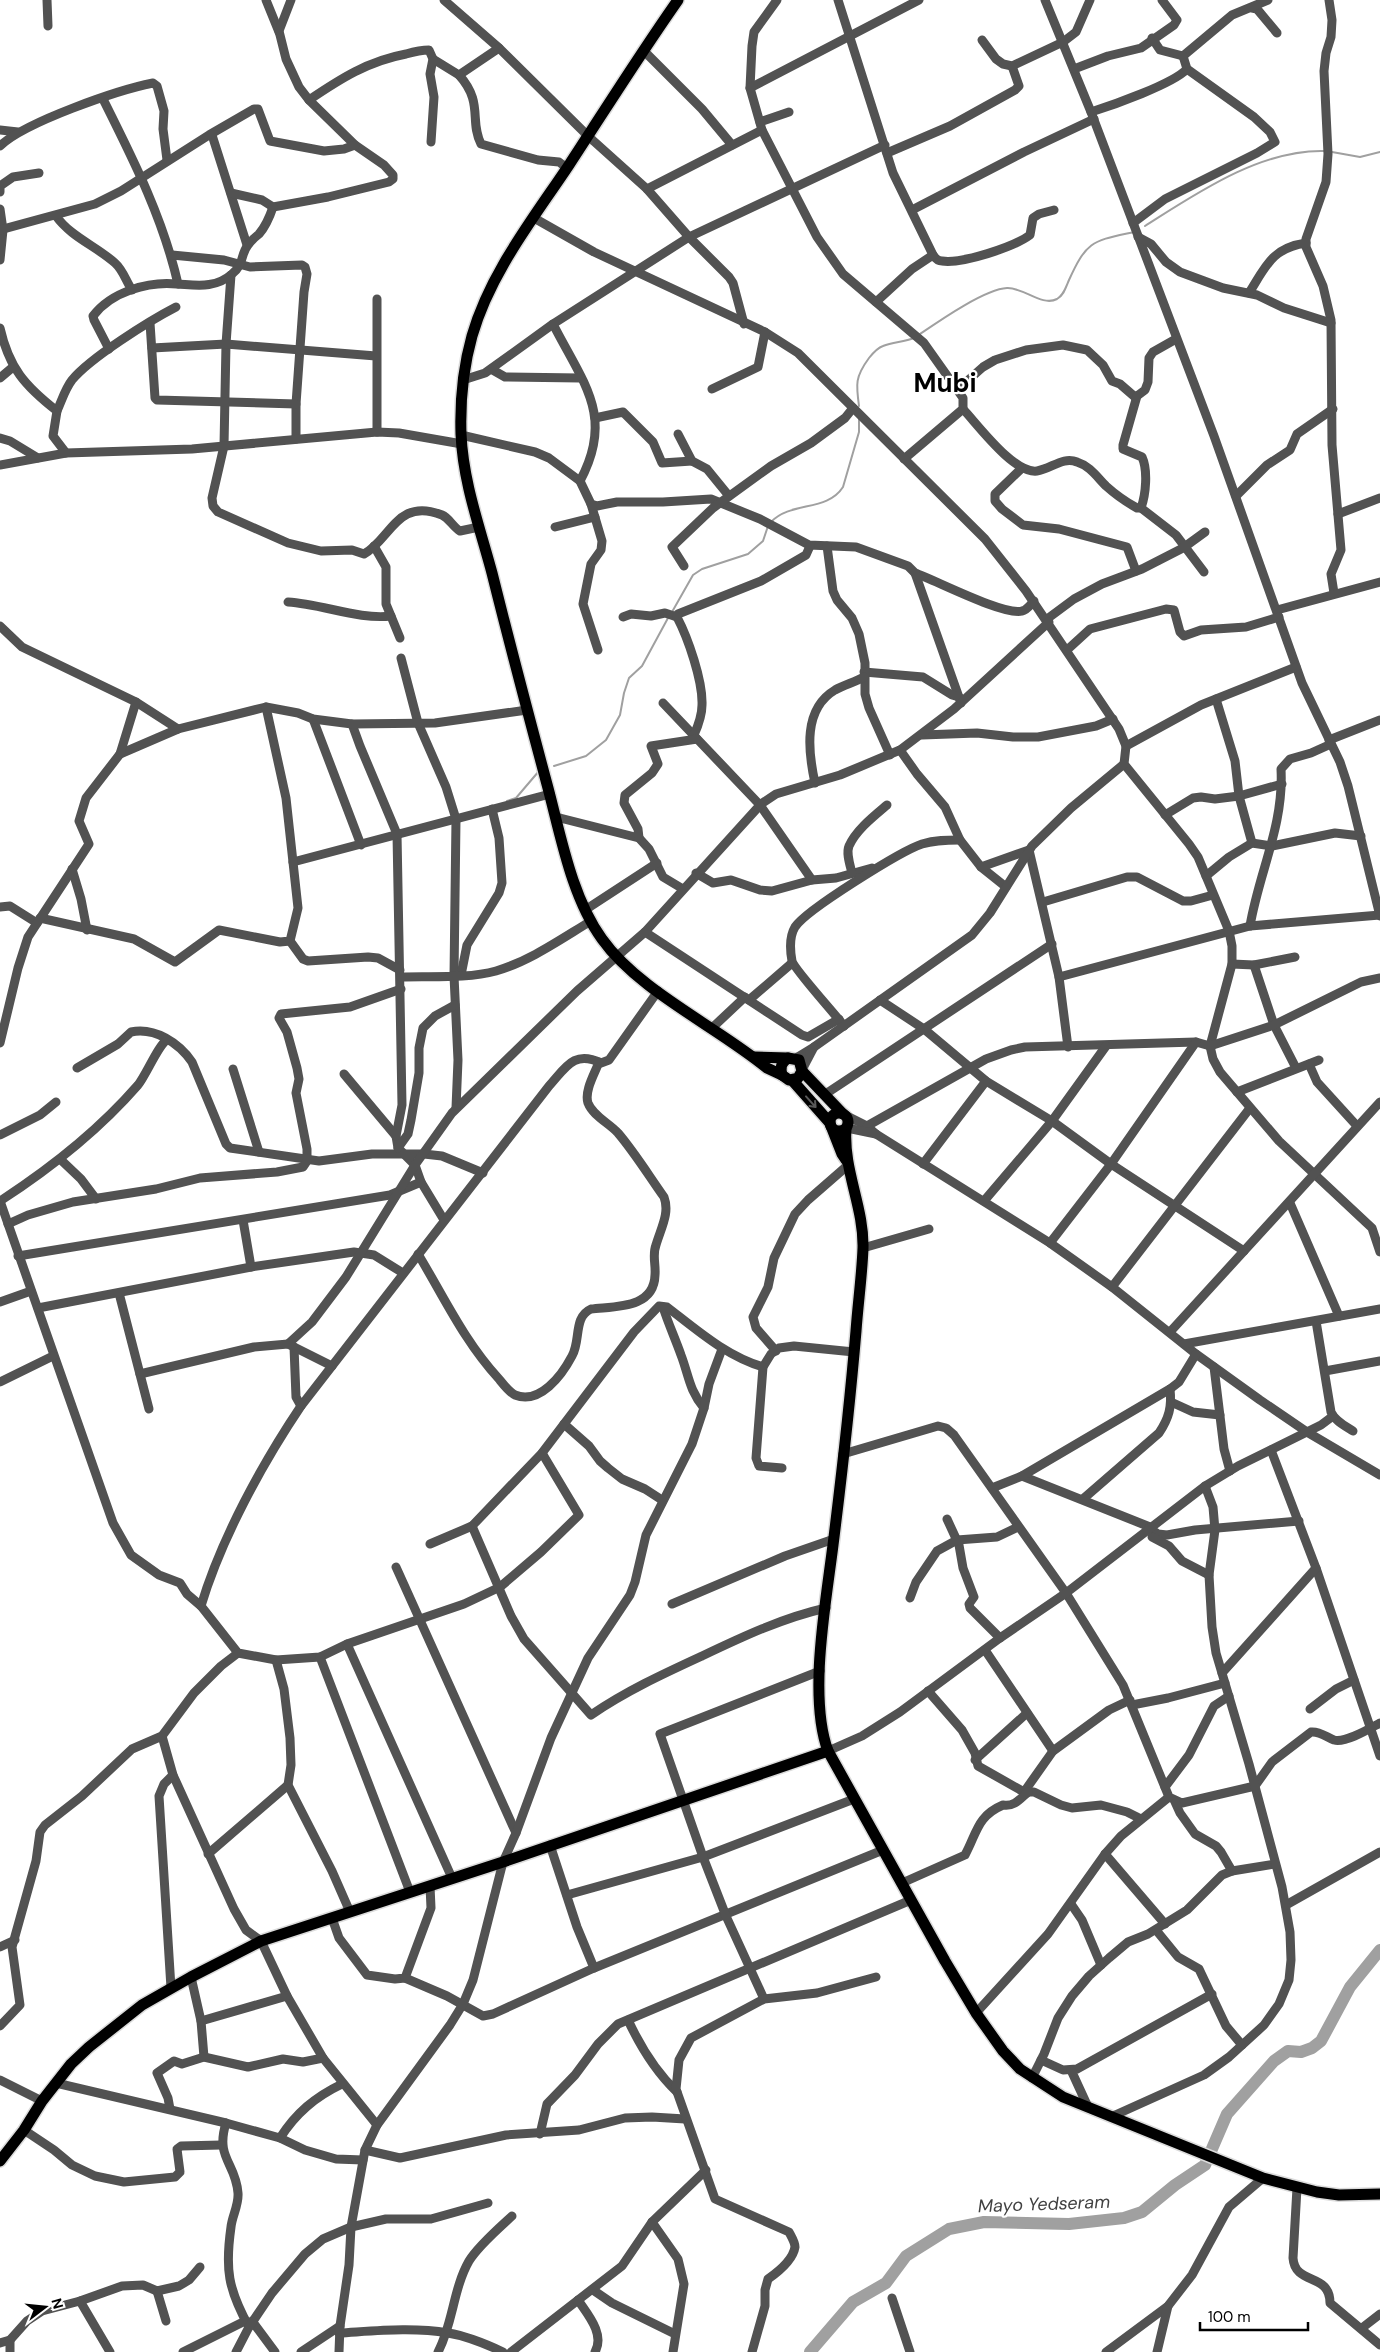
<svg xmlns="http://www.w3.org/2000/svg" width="1380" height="2352" viewBox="0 0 1380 2352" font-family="'DM Sans',sans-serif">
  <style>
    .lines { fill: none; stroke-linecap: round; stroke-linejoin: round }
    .stream { stroke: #a0a0a0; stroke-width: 2 }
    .river { stroke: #a0a0a0; stroke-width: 12 }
    .major-casing { stroke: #dbdbdb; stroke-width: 14 }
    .minor { stroke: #525252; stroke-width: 9 }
    .major { stroke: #000; stroke-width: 11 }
    .oneway { stroke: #595959 }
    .labels { text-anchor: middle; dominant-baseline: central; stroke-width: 4.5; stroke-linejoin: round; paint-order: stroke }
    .water-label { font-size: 18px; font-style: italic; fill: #414141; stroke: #fff }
    .town-label { font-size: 26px; font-weight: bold; fill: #000; stroke: #fff }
  </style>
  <rect width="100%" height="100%" fill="#fff"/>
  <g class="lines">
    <g class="stream">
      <path d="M1332,152l28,5 20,-5"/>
      <path d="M1145,226c52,-33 116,-77 180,-75"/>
      <path d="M920,334c19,-13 65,-45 87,-46 16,-1 35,19 50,11 7,-4 9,-12 12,-19 18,-40 24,-39 65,-48"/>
      <path d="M859,406c-3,-22 -4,-29 10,-48 4,-5 8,-10 14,-12 10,-4 21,-4 31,-8"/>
      <path d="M771,522c20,-21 56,-10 72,-35l16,-55v-13"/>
      <path d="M672,612l21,-37 9,-6 46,-15 15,-13 5,-15"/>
      <path d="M554,766l32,-10 20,-16 14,-25 4,-22 5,-15 13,-12 26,-48"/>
      <path d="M507,801l9,-3 23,-27"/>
    </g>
    <path class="river" d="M810,2352l43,-50 33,-19 20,-27 43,-27 35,-7 85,2 55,-6 18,-6 33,-27 30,-20 22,-51 47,-53 14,-10 13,1 11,-4 9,-7 29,-54 30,-37"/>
    <g class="major-casing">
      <g id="major">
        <path d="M678,0c-38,54 -73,110 -109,165 -36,54 -79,108 -97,171 -9,32 -12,66 -11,98 2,48 19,94 31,139 18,72 37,144 56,215 13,49 24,110 54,151 37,52 114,87 165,129l15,7"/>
        <path d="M754,1057l34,1"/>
        <path d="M802,1071l-4,7 -9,2 -7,-5c-2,-8 -1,-12 6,-17l11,2 3,11 41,43"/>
        <path d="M792,1080l38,43"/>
        <circle cx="839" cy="1122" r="9"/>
        <path d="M831,1126l11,28 4,6"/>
        <path d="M846,1129c-3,41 18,78 17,119 -1,27 -5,55 -7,83 -6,71 -14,142 -23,214 -7,57 -25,152 -5,206l117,210 31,52 27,38 17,18 43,28 200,81 54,14 22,3 41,-1"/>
        <path d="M0,2161l24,-31 18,-29 29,-37 18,-17 53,-42 49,-28 70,-36 242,-79 325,-111"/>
      </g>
    </g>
    <g class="minor">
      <path d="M47,0l1,26"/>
      <path d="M266,0l13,32"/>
      <path d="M444,0l55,48 89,88 59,53 42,48 40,40 4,6 11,41"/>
      <path d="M777,0l-23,32 -2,14 -2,42 12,42 55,107 26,37 81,69 39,55v11l-59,50"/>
      <path d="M838,0l55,173 40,82c2,3 5,6 9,6 20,3 72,-14 88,-26l3,-17 6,-4 15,-4"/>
      <path d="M1045,0l46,112 123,324 88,247 38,79 8,24 32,130"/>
      <path d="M1329,0l3,20 -1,17 -5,16 -2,18 4,83 -2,28 -20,57v8l17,39 8,34 1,125 9,105 -10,24 3,19"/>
      <path d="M1252,8l5,1 20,24"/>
      <path d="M1152,38l8,12 23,6 49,-41 36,-15"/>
      <path d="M982,40l14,19 7,5 9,2 51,-24 13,-10 14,-32"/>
      <path d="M644,51l58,58 30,36"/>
      <path d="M433,59l26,16 40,-27"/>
      <path d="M1074,69l34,-13 33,-8 33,-23 3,-5 -15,-20"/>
      <path d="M459,75c25,28 10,45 22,69l57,16 21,2 8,6"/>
      <path d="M750,88l169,-88"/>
      <path d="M103,99c30,60 60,119 75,185"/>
      <path d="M309,100c31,-21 59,-39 97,-46 7,-2 15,-4 23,-4l4,9 -3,15 4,23 -3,45"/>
      <path d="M1091,112c22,-7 82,-28 96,-43"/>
      <path d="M760,122l29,-10"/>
      <path d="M0,130l18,2"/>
      <path d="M212,135l35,110"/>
      <path d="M0,146c25,-24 118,-56 153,-63l4,3 7,25 -1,18 4,31"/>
      <path d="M887,153l63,-27 65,-36 4,-4 -7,-20"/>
      <path d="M647,189l115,-59"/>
      <path d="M0,192v-6l13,-9 26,-4"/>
      <path d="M231,193l31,7 11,7 55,-10 61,-15 4,-3v-4l-9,-10 -29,-20 -46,-45 -10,-13 -13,-28 -7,-28 12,-31"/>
      <path d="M0,209l3,21 -3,30"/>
      <path d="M912,210l112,-58 70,-33"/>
      <path d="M56,216c15,21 40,30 59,47 8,7 11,18 17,27"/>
      <path d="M534,218l60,34 171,80 33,21 187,186 41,52 93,138 7,17 -2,18 65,80 9,13 31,74 3,15v18l-22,82 3,13 7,13 59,69 93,87 8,24"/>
      <path d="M1133,223l32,-24 92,-46 18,-11 -5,-10 -16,-15 -67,-48 -4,-13"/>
      <path d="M0,230l95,-26 26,-13 88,-56 45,-26h4l12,32 54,10 20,-2 11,-4"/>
      <path d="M1138,237l13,7 15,18 14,10 43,16 34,7 27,13 47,15"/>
      <path d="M172,255l52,5 26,7 52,-2 3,2 2,7 -3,18 -8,112v35"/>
      <path d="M231,275l-5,69 -2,102 -12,52 1,8 5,6 70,31 33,8 31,-1 12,4c27,-15 33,-57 78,-39 7,3 11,12 18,16l19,-4"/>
      <path d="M1249,293c17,-27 23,-45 57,-50"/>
      <path d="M876,302l36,-33 21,-14"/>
      <path d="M150,323l5,75 2,2 139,4"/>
      <path d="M553,324c30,59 62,92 27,157"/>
      <path d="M0,328c9,40 25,58 57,83l-4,25 13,17"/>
      <path d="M152,348l74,-4 150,12"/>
      <path d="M109,349l-15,-29 -1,-4c18,-24 55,-35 84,-32 19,1 38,5 55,-10 13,-11 8,-19 16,-29 3,-4 7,-8 11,-11 7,-8 11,-18 14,-27"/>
      <path d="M491,369l14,8 75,1"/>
      <path d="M0,378l13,-11"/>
      <path d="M463,380l22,-7 68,-49 136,-87 196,-92"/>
      <path d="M712,389l46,-22 7,-35"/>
      <path d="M957,390l26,-23 12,-7 31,-10 37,-5 24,5 16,15 9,16 8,3 15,13 2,-1"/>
      <path d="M963,409c15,16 51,65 74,62 14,-2 26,-15 40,-9 13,4 20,15 29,24 10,9 20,16 31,22h4l35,27 28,37"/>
      <path d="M57,411c5,-11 8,-22 15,-31 18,-22 77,-59 104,-73"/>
      <path d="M595,418l28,-6 30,30 9,21 30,-2"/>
      <path d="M377,432v-133"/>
      <path d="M678,434l14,27 15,8 22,27"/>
      <path d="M461,435l74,17 14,6 31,23 11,23 6,2 20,-4h46l48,-3 49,20 49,26 47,2 52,19 7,7c20,7 89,43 107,38 5,-1 8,-6 12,-10"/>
      <path d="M0,438l10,3 28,17"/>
      <path d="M0,465l66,-12 126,-4 185,-17 22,1 63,11"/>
      <path d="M1022,468l-27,26v7l7,8 21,16 36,4 68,18 9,24"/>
      <path d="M1236,496l31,-31 23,-15 7,-16 36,-25"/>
      <path d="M591,504l11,37 -1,9 -10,14 -8,40 15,46"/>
      <path d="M1141,508c5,-14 7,-38 1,-51l-19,-8v-4l14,-49 8,-6 3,-8 1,-24 4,-6 23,-13"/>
      <path d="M1338,514l42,-16"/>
      <path d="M555,527l40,-10"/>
      <path d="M374,546l12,21v37l14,34"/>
      <path d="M827,546l6,45 4,9 15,18 7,16 6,29v31l4,14 21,47"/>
      <path d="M684,566l-12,-19 41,-39 58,-42 40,-23 34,-25 8,-10"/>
      <path d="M915,573l46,130"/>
      <path d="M288,602c34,2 71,18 103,14"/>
      <path d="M1277,610l103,-28"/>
      <path d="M623,617l8,-3 20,2 14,-3 12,4"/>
      <path d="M1047,619l27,-20 28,-15 40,-15 41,-21 22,-16"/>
      <path d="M0,626l22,21 114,55 42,27"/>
      <path d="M1067,650l23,-21 76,-20 8,1 6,22 4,4 17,-6 45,-3 33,-10"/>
      <path d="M401,658l17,65 28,64 10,32 -2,157 4,84 -2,48"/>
      <path d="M864,672l59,5 29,18 7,2"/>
      <path d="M1216,699l19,62 4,35 13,47"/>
      <path d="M663,703l97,102 52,75"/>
      <path d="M313,719l48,126"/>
      <path d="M352,724l8,22 37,88 5,271 -6,31 2,12 17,17 6,17 23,38"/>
      <path d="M694,735c4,-9 8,-20 8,-30 1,-24 -14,-67 -25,-88l1,-3 83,-33 45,-26 4,-9"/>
      <path d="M922,735l55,-2 36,4h25l58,-11 17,-7"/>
      <path d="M1329,740l51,-20"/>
      <path d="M1126,746l75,-41 95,-38"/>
      <path d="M900,750l17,24 28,33 15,33 21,27 25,20"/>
      <path d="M120,754l58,-25 88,-22 32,6 15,6 39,5 83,-1 92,-13"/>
      <path d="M815,783c-7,-32 -12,-74 20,-93 9,-5 20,-8 29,-13"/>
      <path d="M1165,815l28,-17 8,-1 14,2 24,-3 43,-12"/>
      <path d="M556,817l83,21 10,11 14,28 20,12"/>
      <path d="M639,838l-1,-9 -14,-26 1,-8 27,-22 6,-9 -7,-18 46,-7"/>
      <path d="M293,862l257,-68"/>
      <path d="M981,867l48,-17 30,127 9,70"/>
      <path d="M72,869l9,30 6,31"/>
      <path d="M696,873l17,10 18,-3 29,10 12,1 40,-11 24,-2 36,-10"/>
      <path d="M852,873c-2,-8 -6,-20 -3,-27 7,-16 25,-30 38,-41"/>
      <path d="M1206,876l23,-19 23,-14 20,3 63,-13 26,3"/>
      <path d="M1043,902l84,-25h10l46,24h8l22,-6"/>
      <path d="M0,907l10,-1 27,17"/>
      <path d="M585,910l72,-47"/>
      <path d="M40,918l94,21 41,23 44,-32 61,12 10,-1 8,-33 -12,-110 -20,-91"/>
      <path d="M1250,926c9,-54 34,-100 31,-157l9,-10 21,-6 20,-9"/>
      <path d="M645,932l157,103 6,2 31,-18"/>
      <path d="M290,941l13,18 5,2 60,-4 10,1 22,12"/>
      <path d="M1232,964l22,1 41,-8"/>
      <path d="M1254,965l20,60 22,43"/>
      <path d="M461,975l6,-30 32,-52 3,-10 -3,-45 -7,-29"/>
      <path d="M401,977c29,-1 67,2 95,-6 34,-10 65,-32 95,-50"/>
      <path d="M1059,977l191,-51 130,-11"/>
      <path d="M749,1000l43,-37"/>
      <path d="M880,1000l44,29 62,52 66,40 59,43 133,87"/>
      <path d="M844,1026c-8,-11 -50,-57 -52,-65 -2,-11 -3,-24 3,-34 11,-17 106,-76 127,-83 13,-4 25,-4 38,-4"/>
      <path d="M712,1028l33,-31"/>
      <path d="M0,1043l18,-75 10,-31 61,-93 -10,-23 7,-23 34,-44 16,-52"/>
      <path d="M796,1058l18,-11 158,-112 18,-22 42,-67 39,-38 53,-44"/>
      <path d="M1309,1064l8,18 40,44"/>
      <path d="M77,1068l41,-24 13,-12c24,-5 48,11 61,30l34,82 4,4 89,13 53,-7h52l18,2 41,17"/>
      <path d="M803,1068l11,-21"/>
      <path d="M233,1069l26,83"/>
      <path d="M344,1074l52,62"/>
      <path d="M1237,1092l82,-32"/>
      <path d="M824,1095l228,-151"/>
      <path d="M845,1115l22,11 9,8 174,109 62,44 84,67 64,46 47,32 73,43"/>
      <path d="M867,1126l119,-67 25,-9 14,-3 171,-5 14,4 64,-21 87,-43 19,-4"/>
      <path d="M847,1128l29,6"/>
      <path d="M0,1135l40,-20 16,-13"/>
      <path d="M398,1148l10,-14 3,-14 8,-47v-25l4,-20 12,-12 20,-11"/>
      <path d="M60,1159l21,20 15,20"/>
      <path d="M923,1164l63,-83"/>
      <path d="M0,1201l113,322 18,32 28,20 21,8 7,11 14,12 37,47 38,7 44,-3 27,-13 117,-40 36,-17 41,-35 38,-37 -37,-62"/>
      <path d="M0,1201c51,-33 98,-70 138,-116 8,-10 21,-41 29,-45"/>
      <path d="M984,1201l68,-80 54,-75"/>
      <path d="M1290,1203l49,113"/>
      <path d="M243,1220l8,47"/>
      <path d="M8,1224l20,-9 45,-13 83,-13 44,-11 77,-6 26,-5 4,-6v-12l-11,-56 3,-14 -2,-11 -10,-36 -8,-14 2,-4 69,-7 51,-18"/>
      <path d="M1050,1243l61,-79 85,-122"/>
      <path d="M863,1248l66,-19"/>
      <path d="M418,1254c26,43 46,87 81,125 4,5 10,13 16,16 25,10 47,-20 57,-39 9,-15 1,-39 19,-47 24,-3 63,0 64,-34 1,-11 -3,-20 1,-30 5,-17 14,-32 8,-48 -15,-21 -29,-44 -46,-64 -9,-10 -25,-17 -30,-30 -4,-12 7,-30 11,-41"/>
      <path d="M18,1256l372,-61 31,-13"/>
      <path d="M1112,1287l138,-179"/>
      <path d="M119,1293l30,116"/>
      <path d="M0,1302l31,-11"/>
      <path d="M663,1307c5,16 12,31 18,48 8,21 8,35 23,53"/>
      <path d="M38,1308l213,-41 103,-15 20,3 29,18"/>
      <path d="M1316,1321l15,91c4,9 14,14 22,19"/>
      <path d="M1170,1332l210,-230"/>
      <path d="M288,1344l24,-22 34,-45 69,-112 37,-52 125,-122 68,-59 116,-128 15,-10 64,-19 60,-25 54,-41 95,-87"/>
      <path d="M1184,1344l196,-35"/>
      <path d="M294,1347l2,50 5,9"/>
      <path d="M776,1351l-20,-23 -3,-11 15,-30 6,-29 21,-44 13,-14 39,-34"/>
      <path d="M1214,1367l10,82 6,22"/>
      <path d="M1325,1371l55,-10"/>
      <path d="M140,1374l114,-27 34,-3 44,22"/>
      <path d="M0,1382l53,-26"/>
      <path d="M1171,1402l22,10 27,3"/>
      <path d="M564,1424l25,22 11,15 8,7 14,11 23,10 17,11"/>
      <path d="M1271,1450l45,118 64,188"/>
      <path d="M843,1454l95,-28 8,2 8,7 112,158 57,92 46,112 13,6 73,-17 17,-24 39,-30c9,-1 15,5 23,8 12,3 35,-11 46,-17"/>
      <path d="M782,1468l-23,-2 -3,-8 7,-91 8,-13 8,-6 15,-2 60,6"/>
      <path d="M1022,1476l128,51"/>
      <path d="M992,1488l30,-12 148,-87 9,-7 17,-28"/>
      <path d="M1083,1499l76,-66c10,-15 13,-26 11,-44"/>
      <path d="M947,1519l12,26 4,23 11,29 -5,7 1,4 30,30"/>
      <path d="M472,1526l39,90 13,23 67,76c35,-24 72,-41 111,-59 40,-19 80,-38 124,-48"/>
      <path d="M1149,1528l9,6 9,1 28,-5 104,-9"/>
      <path d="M1152,1537l17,9 13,15 27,14"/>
      <path d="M430,1544l42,-18 70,-73 92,-121 25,-26 8,1c30,23 59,49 96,60"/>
      <path d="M396,1567l120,266"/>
      <path d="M910,1598l6,-16 21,-31 20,-11 40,-3 21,-10"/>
      <path d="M672,1604l113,-48 49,-17"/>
      <path d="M201,1606c20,-67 61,-142 100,-200l248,-320c17,-19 25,-36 52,-23l8,-3 49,-69"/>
      <path d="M347,1644l105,234"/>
      <path d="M985,1650l68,101"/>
      <path d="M320,1657l90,235"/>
      <path d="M276,1660l8,29 6,49 1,27 -3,20 44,86 18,41"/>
      <path d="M1222,1673l94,-105"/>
      <path d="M928,1691l34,39 13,23 3,13 46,26h10l27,13 11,3 29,-3 26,7 14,7"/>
      <path d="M1132,1705l36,-7 57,-15"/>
      <path d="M1310,1709l26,-20 18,-9"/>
      <path d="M162,1736l11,39 61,134 12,21 15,11 26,55 36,62 54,67"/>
      <path d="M828,1751l34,-15 38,-24 100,-74 66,-45 139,-107 33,-20 83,-41 12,-9"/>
      <path d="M975,1760l52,-47"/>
      <path d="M1165,1787l24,-32 25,-49 15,-10"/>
      <path d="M1024,1792l29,-41 56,-41 21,-10"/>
      <path d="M1175,1802l5,11 15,21 21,12 5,6 11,19"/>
      <path d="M550,1845l27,82 17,41"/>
      <path d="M208,1854l80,-69"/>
      <path d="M1105,1854l60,70"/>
      <path d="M902,1883l63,-28c12,-22 12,-39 38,-50 11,2 17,-6 25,-13"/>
      <path d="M567,1895l136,-38 151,-58"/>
      <path d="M1071,1904l11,16 19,45"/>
      <path d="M1286,1905l94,-53"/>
      <path d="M332,1918l7,20 28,37 28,4 10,-1 26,-70 -1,-22"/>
      <path d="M1156,1930l22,27 21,12 27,57 16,19"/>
      <path d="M0,1947l15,-7"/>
      <path d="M191,1977l10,44 3,36"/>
      <path d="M405,1978l42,18 36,20 10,-2 101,-46 289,-118"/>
      <path d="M171,1988l-12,-192 5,-12 9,-9"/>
      <path d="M764,1999l-38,-83 -23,-59 -43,-123 160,-63"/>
      <path d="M976,2013l72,-79 57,-80 16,-18 48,-39"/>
      <path d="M628,2020c13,28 27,51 49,72"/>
      <path d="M201,2021l86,-25"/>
      <path d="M0,2026l20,-21 -8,-58 24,-86 4,-29 5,-7 37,-29 50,-47 30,-13 32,-43 27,-27 17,-13"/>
      <path d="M1041,2060l22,10 14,-1 135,-75"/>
      <path d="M1071,2070l17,37"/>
      <path d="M1032,2078l12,-24 14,-36 14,-22 17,-20 20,-18 19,-16 20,-8 39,-24 35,-35 10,-4 43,-7"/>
      <path d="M0,2080l42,21"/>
      <path d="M56,2083l170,40 54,15 25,12 31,9 27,1"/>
      <path d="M170,2109l-2,-11 -11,-25 17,-12 8,3 22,-7 44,10 35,-8 20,3 20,-4"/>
      <path d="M1113,2116l91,-41 25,-18 35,-32 15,-21 10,-24 2,-20 -1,-28 -8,-45 -33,-123 -33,-111 -4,-26 -3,-52 6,-45 -2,-23 -8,-21"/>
      <path d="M226,2123c-11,35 10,40 12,70 1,12 -6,23 -7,34 -6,42 -3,62 18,100"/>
      <path d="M24,2130l30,20 18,15 23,11 29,6 51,-5 5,-5 -3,-23 4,-3 40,-1"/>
      <path d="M540,2134l7,-30 28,-29 23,-31 20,-20 293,-124"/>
      <path d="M280,2138c16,-25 35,-41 62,-54"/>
      <path d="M365,2150l35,8 106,-23 73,-5 46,-12 27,-1 33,2"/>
      <path d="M1297,2188l-4,70c2,28 37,14 37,45l50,42"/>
      <path d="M652,2222l26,37 6,25 -11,68"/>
      <path d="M593,2290l19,13 63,31"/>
      <path d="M157,2291l9,30"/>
      <path d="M892,2298l18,54"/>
      <path d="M578,2300c10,15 27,34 17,52"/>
      <path d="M80,2301l30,51"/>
      <path d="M252,2321l23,31"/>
      <path d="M1362,2328l18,-14"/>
      <path d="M339,2333c36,-2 74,-6 109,0 19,3 38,11 55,19"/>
      <path d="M0,2343l10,-3 17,-19 15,-10 38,-10 42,-15 21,-1 14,6 22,-5 10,-6 11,-13"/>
      <path d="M10,2352v-12"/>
      <path d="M183,2352l62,-31"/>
      <path d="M236,2352l13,-25 23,-34 33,-39 18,-15 28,-12 35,-8h45l57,-16"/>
      <path d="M301,2352l39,-26"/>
      <path d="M339,2352l1,-26 9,-61 2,-38 14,-77 12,-25 73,-100 13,-21 10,-24 30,-118 13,-29 35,-95 37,-80 42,-63 5,-13 11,-47 46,-91 12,-36 5,-24 13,-35"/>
      <path d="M438,2352c15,-28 15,-63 31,-91 9,-15 30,-33 43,-45"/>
      <path d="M511,2352l111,-86 30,-44 54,-52"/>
      <path d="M752,2352l13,-46v-16l3,-11c10,-7 25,-19 27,-32 0,-5 -4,-11 -6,-15l-74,-33 -39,-110 3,-29 12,-22 73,-39 53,-6 59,-16"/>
      <path d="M1106,2352l62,-46 24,-31 37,-68 34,-29"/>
      <path d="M1157,2352l11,-46"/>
    </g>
    <use href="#major" class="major"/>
  </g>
  <defs><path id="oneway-shaft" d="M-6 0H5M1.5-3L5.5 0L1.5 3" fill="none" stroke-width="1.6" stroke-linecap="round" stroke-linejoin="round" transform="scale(1.25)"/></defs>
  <use class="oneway" href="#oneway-shaft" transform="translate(811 1102) rotate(48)"/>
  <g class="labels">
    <g class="water-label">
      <text transform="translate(1044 2204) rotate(-2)">Mayo Yedseram</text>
    </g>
    <g class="town-label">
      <text x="945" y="383">Mubi</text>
    </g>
  </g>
  <g transform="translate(45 2307) rotate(74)" stroke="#ffffff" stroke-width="4" paint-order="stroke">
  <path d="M0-4L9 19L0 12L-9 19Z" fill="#000000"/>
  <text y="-8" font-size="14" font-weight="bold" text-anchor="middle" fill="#000000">N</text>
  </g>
  <path d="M1200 2322v8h108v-8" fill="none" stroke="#000000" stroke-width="2.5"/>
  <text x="1208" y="2322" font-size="15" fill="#000000" stroke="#ffffff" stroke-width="4" paint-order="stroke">100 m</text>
</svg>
